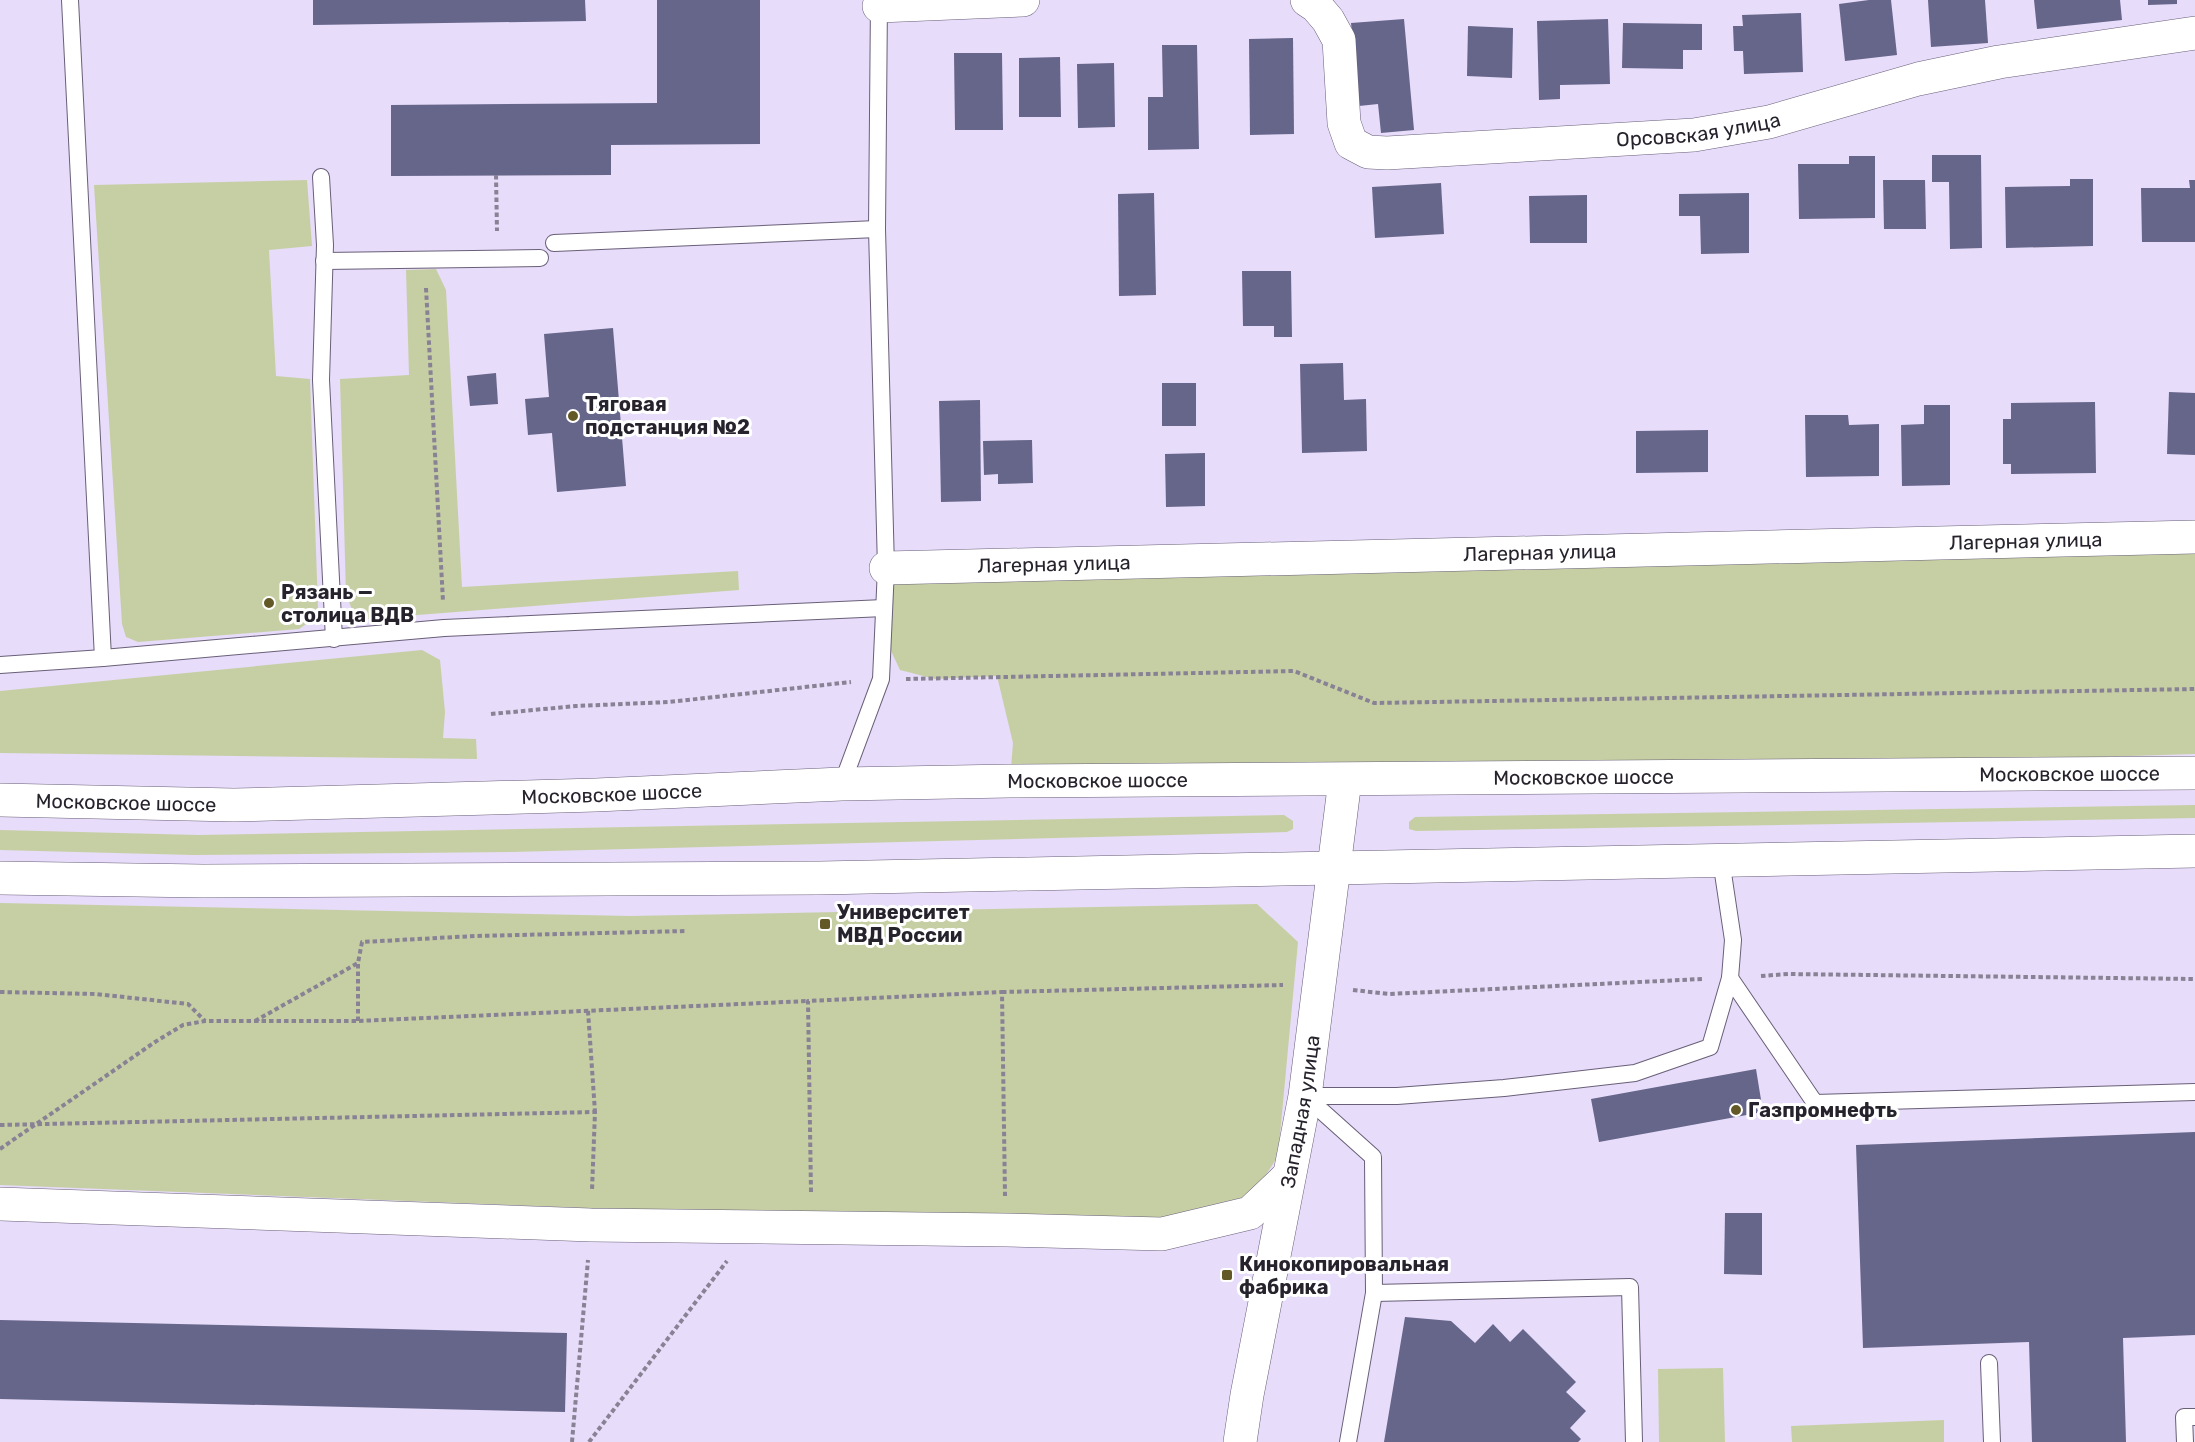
<svg xmlns="http://www.w3.org/2000/svg" width="2195" height="1442" viewBox="0 0 2195 1442" font-family="Rubik,sans-serif">
  <style>
    .green { fill: #c6cfa4 }
    .building { fill: #66658a }
    .lines { fill: none; stroke-linecap: round; stroke-linejoin: round }
    .lane-casing { stroke: #695f78; stroke-width: 18 }
    .street-casing { stroke: #695f78; stroke-width: 34 }
    .secondary-casing { stroke: #695f78; stroke-width: 34 }
    .primary-casing { stroke: #695f78; stroke-width: 34 }
    .path { stroke: #898295; stroke-width: 4; stroke-dasharray: 4.5 3; stroke-linecap: butt }
    .lane { stroke: #fff; stroke-width: 16 }
    .street { stroke: #fff; stroke-width: 33 }
    .secondary { stroke: #fff; stroke-width: 33 }
    .primary { stroke: #fff; stroke-width: 33 }
    .poi-dot { fill: #635926; stroke: #fff; stroke-width: 2 }
    .labels { text-anchor: middle; dominant-baseline: central; stroke-width: 6; stroke-linejoin: round; paint-order: stroke }
    .street-label { font-size: 20px; fill: #27232d; stroke: #fff }
    .poi-label { font-size: 20px; font-weight: bold; fill: #27232d; stroke: #fff; text-anchor: start }
  </style>
  <rect width="100%" height="100%" fill="#e7dcf9"/>
  <g class="green">
    <path d="M307,180l5,66 -43,4 7,126 34,3 8,229 -6,12 -13,9 -161,13 -12,-5 -4,-13 -28,-439z"/>
    <path d="M436,269l10,21 16,297 276,-16 1,19 -373,29 -13,-7 -7,-18 -6,-215 69,-4 -3,-105z"/>
    <path d="M2195,537v217l-850,26 -335,1 3,-38 -16,-67 -62,3 -35,-9 -17,-36 3,-66z"/>
    <path d="M422,650l18,10 5,52 -2,26 33,1 1,20 -477,-6v-62z"/>
    <path d="M2195,805v13l-779,13 -7,-2v-7l6,-5z"/>
    <path d="M1284,815l9,6v8l-6,3 -776,20 -318,3 -193,-5v-20l199,5z"/>
    <path d="M0,903l630,13 627,-12 41,38 -20,214 -25,39 -95,23 -346,-1 -812,-32z"/>
    <path d="M1723,1368l2,74h-66l-1,-73z"/>
    <path d="M1944,1420v22h-152l-1,-16z"/>
  </g>
  <g class="building">
    <path d="M313,0h272l1,21 -273,4z"/>
    <path d="M657,0h103v144l-149,1v30l-220,1v-71l266,-2z"/>
    <path d="M1869,0h22l6,55 -52,6 -6,-57z"/>
    <path d="M1928,0h57l3,43 -57,4z"/>
    <path d="M2034,0h86l2,20 -85,9z"/>
    <path d="M2148,0h29v4l-29,1z"/>
    <path d="M1801,13l2,59 -59,2 -1,-23h-9l-1,-25h10l-1,-11z"/>
    <path d="M1404,19l10,111 -33,3 -3,-29 -19,2 -8,-83z"/>
    <path d="M1608,19l2,65 -50,1v14l-21,1 -2,-79z"/>
    <path d="M1623,23l79,1v26h-19v19l-61,-1z"/>
    <path d="M1468,26l45,2 -1,50 -45,-2z"/>
    <path d="M1293,38l1,96 -44,1 -1,-96z"/>
    <path d="M1162,45h35l2,104 -51,1v-53h15z"/>
    <path d="M954,53h48l1,77h-48z"/>
    <path d="M1060,57l1,60h-42v-59z"/>
    <path d="M1114,63l1,64 -37,1 -1,-64z"/>
    <path d="M1932,155h49l1,93 -32,1 -1,-67h-17z"/>
    <path d="M1849,156h26v62l-76,1 -1,-55h51z"/>
    <path d="M2070,179h23v67l-87,2 -1,-61 65,-1z"/>
    <path d="M1883,180h42l1,49h-42z"/>
    <path d="M2189,180h6v62h-53l-1,-54h49z"/>
    <path d="M1441,183l3,51 -69,4 -3,-51z"/>
    <path d="M1154,193l2,102 -37,1 -1,-102z"/>
    <path d="M1749,193v60l-48,1 -1,-38h-21v-22z"/>
    <path d="M1587,195v48h-57l-1,-47z"/>
    <path d="M1242,271h49l1,66h-18v-11h-31z"/>
    <path d="M613,328l13,158 -69,6 -5,-59 -24,2 -3,-36 24,-2 -5,-63z"/>
    <path d="M1343,363l1,37 22,-1 1,52 -65,2 -2,-89z"/>
    <path d="M496,373l2,31 -28,2 -3,-30z"/>
    <rect x="1162" y="383" width="34" height="43"/>
    <path d="M2169,392l26,1v62l-28,-1z"/>
    <path d="M980,400l1,101 -40,1 -2,-101z"/>
    <path d="M2095,402l1,71 -85,1v-10h-8v-45h8v-16z"/>
    <path d="M1924,405h26v80l-48,1 -1,-61 23,-1z"/>
    <path d="M1805,415h43l1,10 30,-1v52l-73,1z"/>
    <path d="M1708,430v42l-72,1v-42z"/>
    <path d="M1032,440l1,43 -35,1v-10l-14,1 -1,-34z"/>
    <path d="M1205,453v53l-39,1 -1,-53z"/>
    <path d="M1756,1069l7,43 -164,30 -8,-43z"/>
    <path d="M2195,1132v203l-72,3 3,104h-94l-3,-100 -166,6 -7,-203z"/>
    <path d="M1725,1213h37v62l-38,-1z"/>
    <path d="M1405,1317l46,4 24,22 18,-19 17,18 13,-13 53,53 -10,10 20,19 -16,17 11,11 -3,3h-194z"/>
    <path d="M0,1320l567,13 -2,79 -565,-13z"/>
  </g>
  <g class="lines">
    <g class="lane-casing">
      <g id="lane">
        <path d="M70,0l33,658"/>
        <path d="M321,177l4,68 -4,135 13,259"/>
        <path d="M554,243l323,-14"/>
        <path d="M324,261l216,-3"/>
        <path d="M0,665l103,-7 341,-30 440,-20"/>
        <path d="M842,784l39,-105 5,-111 -9,-339 2,-229"/>
        <path d="M1730,978l85,125 380,-11"/>
        <path d="M1305,1096h92l107,-8 131,-15 75,-26 20,-69 3,-38 -12,-80"/>
        <path d="M1305,1096l68,61 1,136 -26,149"/>
        <path d="M1374,1293l256,-6 4,155"/>
        <path d="M1989,1363l3,79"/>
        <path d="M2185,1442l-1,-25h11"/>
      </g>
    </g>
    <g class="street-casing">
      <g id="street">
        <path id="s1" d="M1307,0l9,6 12,14 11,20 5,83 7,20 17,9 19,1 307,-18 75,-13 149,-43 81,-17 196,-29"/>
        <path d="M879,6l144,-6"/>
        <path id="s2" d="M886,568l1309,-31"/>
        <path d="M0,1204l591,21 415,5 156,4 88,-21 39,-37"/>
      </g>
    </g>
    <g class="secondary-casing">
      <g id="secondary">
        <path id="s3" d="M1240,1442l7,-47 58,-299 40,-316"/>
      </g>
    </g>
    <g class="primary-casing">
      <g id="primary">
        <path id="s4" d="M0,800l234,5 362,-10 246,-11 168,-3 1185,-8"/>
        <path d="M0,878l203,3 617,-3 1375,-27"/>
      </g>
    </g>
    <g class="path">
      <path d="M496,175l1,56"/>
      <path d="M426,288l17,313"/>
      <path d="M906,679l388,-8 80,32 821,-14"/>
      <path d="M491,714l85,-8 93,-4 182,-20"/>
      <path d="M1761,976l27,-2 407,5"/>
      <path d="M1353,990l36,4 313,-15"/>
      <path d="M0,992l96,2 92,10 17,17"/>
      <path d="M1002,992l281,-7"/>
      <path d="M588,1011l7,101"/>
      <path d="M255,1021l103,-58"/>
      <path d="M358,1021v-58l4,-21 113,-6 212,-5"/>
      <path d="M0,1125l595,-13 -3,78"/>
      <path d="M0,1149l155,-107 28,-17 22,-4h153l450,-20"/>
      <path d="M811,1192l-3,-191 194,-9 3,204"/>
      <path d="M572,1442l16,-182"/>
      <path d="M589,1442l138,-181"/>
    </g>
    <use href="#lane" class="lane"/>
    <use href="#street" class="street"/>
    <use href="#secondary" class="secondary"/>
    <use href="#primary" class="primary"/>
  </g>
  <g class="poi-dot">
    <circle cx="573" cy="416" r="6"/>
    <circle cx="269" cy="603" r="6"/>
    <rect x="819" y="918" width="12" height="12" rx="3"/>
    <circle cx="1736" cy="1110" r="6"/>
    <rect x="1221" y="1269" width="12" height="12" rx="3"/>
  </g>
  <g class="labels">
    <g class="street-label">
      <text stroke="none"><textPath href="#s1" startOffset="507">Орсовская улица</textPath></text>
      <text stroke="none"><textPath href="#s2" startOffset="1140">Лагерная улица</textPath></text>
      <text stroke="none"><textPath href="#s2" startOffset="654">Лагерная улица</textPath></text>
      <text stroke="none"><textPath href="#s2" startOffset="168">Лагерная улица</textPath></text>
      <text stroke="none"><textPath href="#s4" startOffset="2070">Московское шоссе</textPath></text>
      <text stroke="none"><textPath href="#s4" startOffset="1584">Московское шоссе</textPath></text>
      <text stroke="none"><textPath href="#s4" startOffset="1098">Московское шоссе</textPath></text>
      <text stroke="none"><textPath href="#s4" startOffset="612">Московское шоссе</textPath></text>
      <text stroke="none"><textPath href="#s4" startOffset="126">Московское шоссе</textPath></text>
      <text stroke="none"><textPath href="#s3" startOffset="336">Западная улица</textPath></text>
    </g>
    <g class="poi-label">
      <text x="585" y="404">Тяговая<tspan x="585" dy="23">подстанция №2</tspan></text>
      <text x="281" y="592">Рязань —<tspan x="281" dy="23">столица ВДВ</tspan></text>
      <text x="837" y="912">Университет<tspan x="837" dy="23">МВД России</tspan></text>
      <text x="1748" y="1110">Газпромнефть</text>
      <text x="1239" y="1264">Кинокопировальная<tspan x="1239" dy="23">фабрика</tspan></text>
    </g>
  </g>
</svg>
